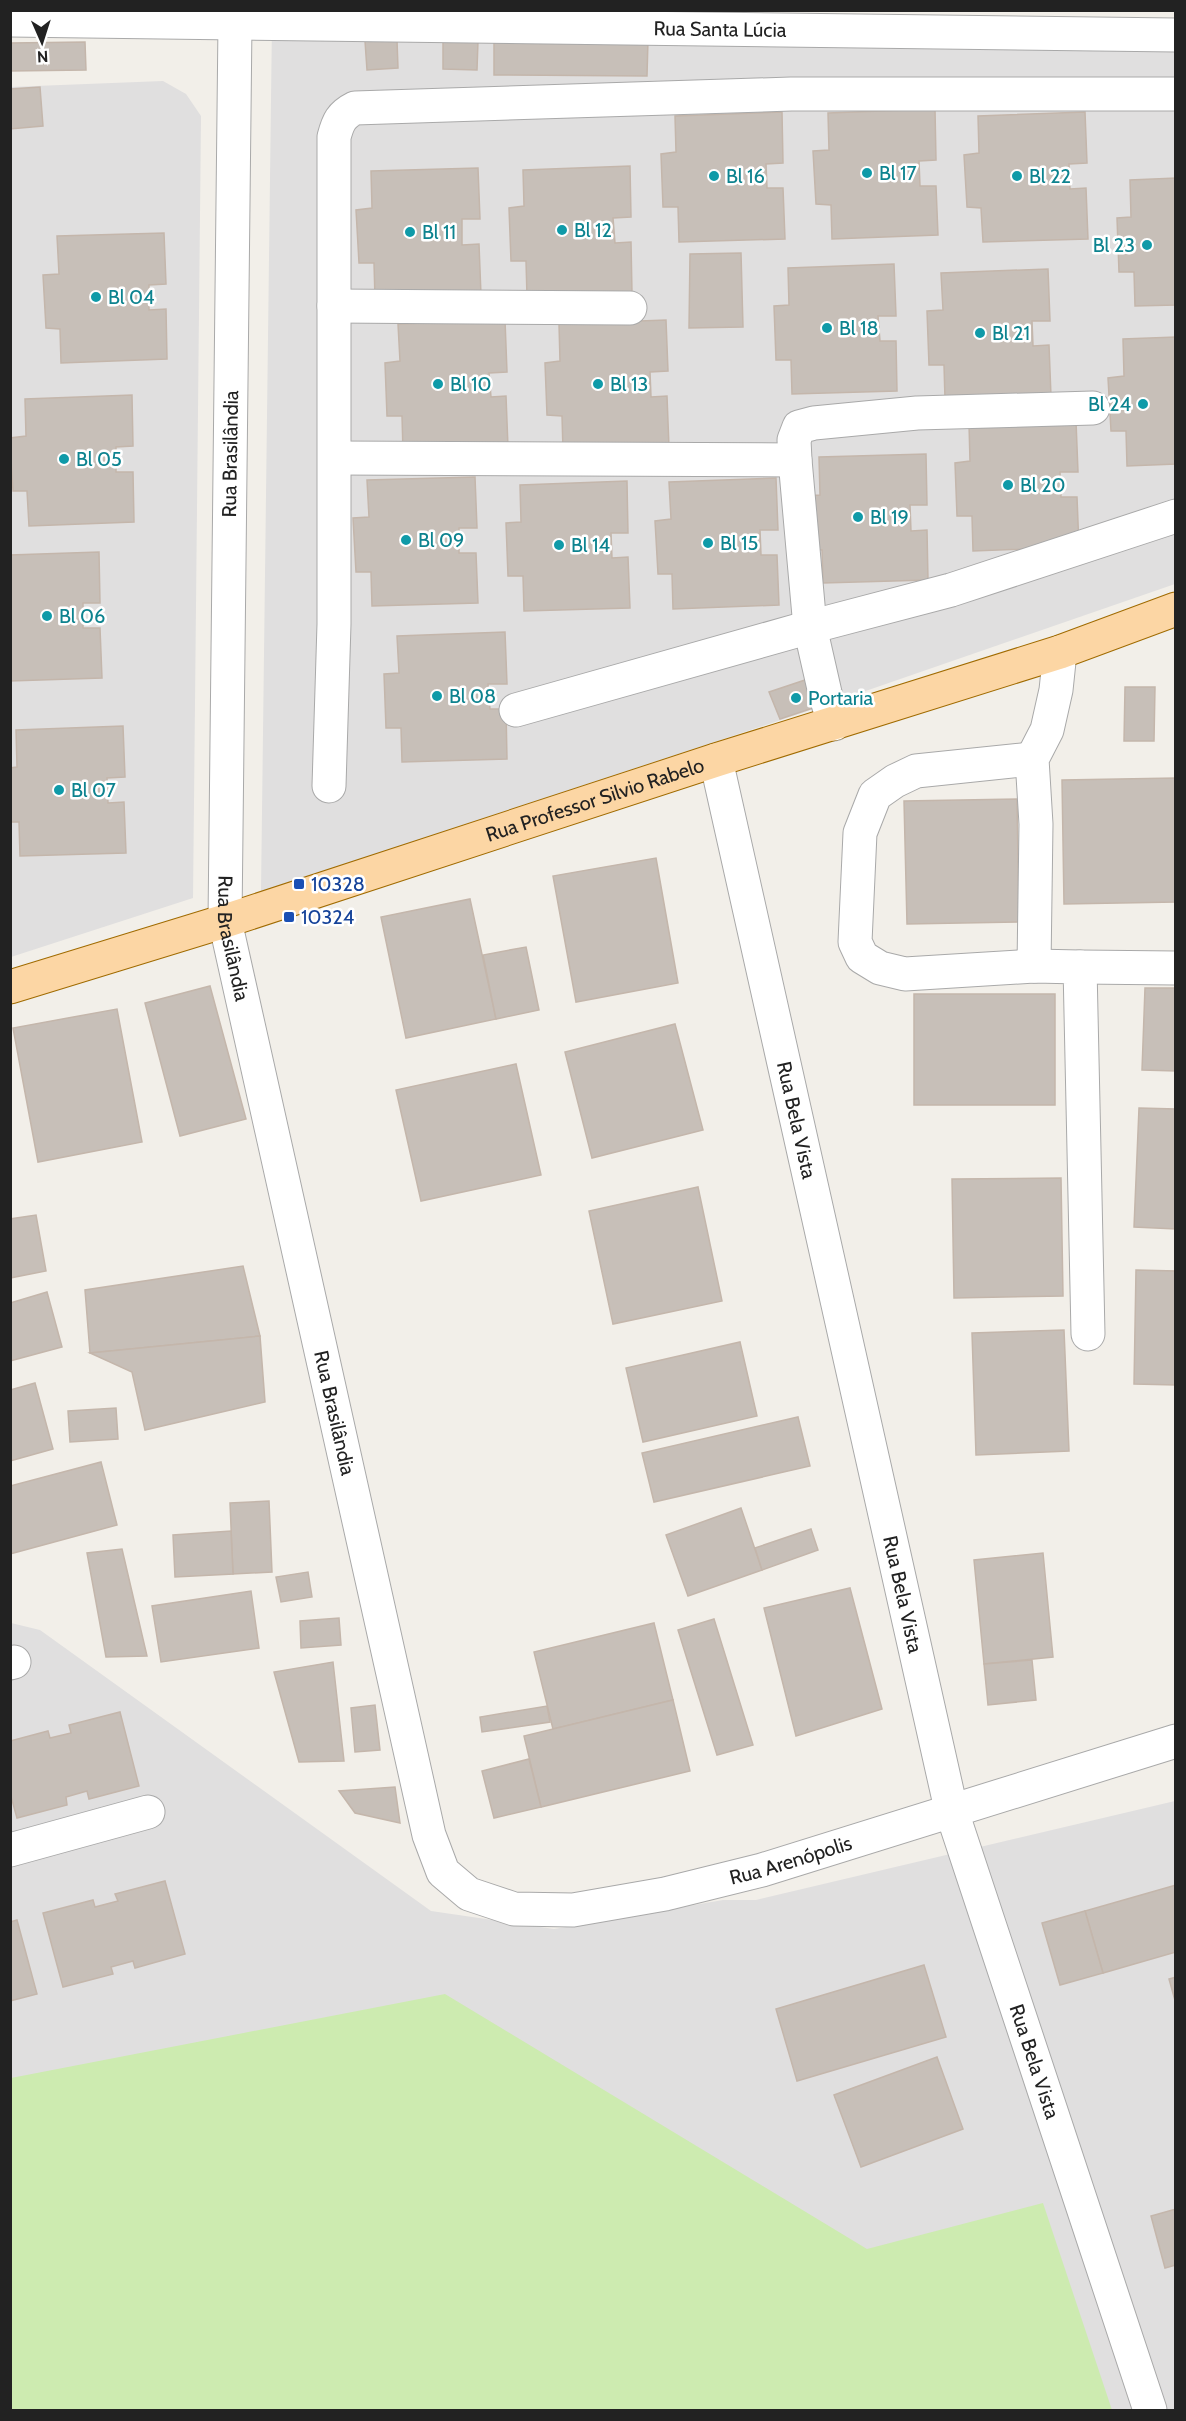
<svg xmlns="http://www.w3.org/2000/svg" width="1186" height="2421" viewBox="0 0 1186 2421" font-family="Cabin,sans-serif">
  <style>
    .residential { fill: #e0dfdf }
    .grass { fill: #cdebb0 }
    .building { fill: #c7bfb8; stroke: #c4b6ab; stroke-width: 1.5 }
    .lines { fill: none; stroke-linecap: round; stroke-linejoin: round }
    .minor-casing { stroke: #a9a9a9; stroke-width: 35 }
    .major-casing { stroke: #a06b00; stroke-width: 35 }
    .minor { stroke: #fff; stroke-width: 33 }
    .major { stroke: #fcd6a4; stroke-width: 33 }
    .culture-dot { fill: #0f9aa8; stroke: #fff; stroke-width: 2 }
    .transit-dot { fill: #1a4fb4; stroke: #fff; stroke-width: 2 }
    .labels { text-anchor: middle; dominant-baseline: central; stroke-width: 5; stroke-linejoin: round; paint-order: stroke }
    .street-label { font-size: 20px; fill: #222; stroke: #fff }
    .culture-label { font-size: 20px; fill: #0d838f; stroke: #fff; text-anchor: start }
    .transit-label { font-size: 20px; fill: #164399; stroke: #fff; text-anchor: start }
  </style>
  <rect width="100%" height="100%" fill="#f2efe9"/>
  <g class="residential">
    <path d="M272,22l903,13v549l-373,129 -541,179z"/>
    <path d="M163,81l23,13 15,22 -8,782 -182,59 -1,-870z"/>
    <path d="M11,1623l29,7 391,281 123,18 169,-29h33l419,-99v609h-1164z"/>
  </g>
  <path class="grass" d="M445,1994l422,255 176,-46 69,207h-1101v-332z"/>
  <g class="building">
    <path d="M494,38l154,2 -1,36 -153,-1z"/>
    <path d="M397,40l1,28 -31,2 -2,-29z"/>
    <path d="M443,40l35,1 -1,29 -34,-1z"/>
    <path d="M85,42l1,28 -76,1v-28z"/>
    <path d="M40,87l3,39 -33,3v-40z"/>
    <path d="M935,109l1,51 -17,1 1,25h16l2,49 -106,4 -1,-34 -15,-1 -3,-53 16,-1 -1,-37z"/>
    <path d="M782,112l1,51 -17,1 1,24h16l2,51 -106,3 -1,-35h-15l-2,-53 15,-2 -1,-36z"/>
    <path d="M1085,112l2,51 -18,1 1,25 16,-1 2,51 -105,3 -2,-34 -14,-1 -3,-52 15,-2 -1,-37z"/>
    <path d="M630,166l1,51 -18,1 2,25 16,-1 1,51 -105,3 -1,-35h-15l-2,-53 15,-2 -1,-36z"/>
    <path d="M478,168l2,51h-18v26l17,-1 2,51 -106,3 -1,-35h-15l-3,-53 16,-2 -1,-37z"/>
    <path d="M1176,178v127l-41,1 -1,-34h-15l-2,-54 14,-1 -1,-37z"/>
    <path d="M164,233l2,51 -17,1v25l17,-1 1,50 -106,4 -1,-34 -14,-1 -3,-53 16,-1 -2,-38z"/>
    <path d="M741,253l2,74 -54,1 1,-74z"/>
    <path d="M894,264l2,52h-18l2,25h16l1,50 -105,3 -1,-34h-15l-2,-54 15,-1 -1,-37z"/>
    <path d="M1048,269l2,52h-18l1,25 16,-1 2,51 -106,3 -1,-34h-15l-2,-54 16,-1 -2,-37z"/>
    <path d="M505,320l2,52 -18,1 2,24 15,-1 2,51 -105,4 -1,-35h-15l-2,-53 15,-2 -2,-37z"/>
    <path d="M666,320l2,51 -18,1 1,25 16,-1 2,51 -106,3 -1,-34 -15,-1 -2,-52 15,-2 -1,-37z"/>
    <path d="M1176,337v127l-49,2 -1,-35h-15l-3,-53 16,-2 -1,-37z"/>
    <path d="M132,395l1,51 -17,1v25h17l1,50 -105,4 -2,-35h-14l-3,-46v-7l16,-2 -1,-37z"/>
    <path d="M1076,421l2,51h-18l1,25h16l2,50 -106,4 -1,-35h-15l-2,-53 15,-2 -1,-37z"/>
    <path d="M926,454l1,51h-17l1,26 16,-1 1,50 -105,3 -1,-33 -15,-1 -2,-53 15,-1 -1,-38z"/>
    <path d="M475,477l2,51h-18v25h17l2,50 -106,3 -1,-34h-15l-3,-54 16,-1 -2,-37z"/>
    <path d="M776,478l2,52h-18l1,25h16l2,50 -106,4 -1,-35h-14l-3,-53 16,-2 -2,-37z"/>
    <path d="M627,481l1,52h-17l1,25 16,-1 2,51 -106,3 -1,-35h-15l-2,-53 15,-1 -1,-37z"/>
    <path d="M99,552l1,51h-17v25h17l2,50 -92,3v-126z"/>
    <path d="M505,632l2,52h-19l2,25h16l1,50 -105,3 -1,-34h-15l-2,-54 15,-1 -2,-37z"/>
    <path d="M811,678l11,27 -42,14 -11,-27z"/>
    <path d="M1125,687h30l-1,54h-30z"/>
    <path d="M123,726l2,51 -18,1 1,25 16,-1 2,51 -106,3 -1,-34h-9v-54l7,-1 -1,-37z"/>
    <path d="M1176,778v124l-112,2 -2,-124z"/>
    <path d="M1017,799l2,123 -112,2 -3,-123z"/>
    <path d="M656,858l22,125 -102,19 -23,-126z"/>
    <path d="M470,899l26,120 -90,19 -25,-121z"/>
    <path d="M526,947l13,63 -43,9 -13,-64z"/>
    <path d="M210,986l36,133 -66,17 -35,-133z"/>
    <path d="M1145,988h31v83l-34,-1z"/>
    <rect x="914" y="994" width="141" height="111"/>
    <path d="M117,1009l25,133 -104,20 -25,-134z"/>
    <path d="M675,1024l28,106 -111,28 -27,-106z"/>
    <path d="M516,1064l25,111 -120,26 -25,-111z"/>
    <path d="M1139,1108l37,1v120l-42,-2z"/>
    <path d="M1061,1178l2,118 -109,2 -2,-119z"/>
    <path d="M698,1187l24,114 -109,23 -24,-113z"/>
    <path d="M36,1215l10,56 -36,7v-59z"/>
    <path d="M243,1266l17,70 -170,17 -5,-63z"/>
    <path d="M1136,1270l40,1v114l-42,-1z"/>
    <path d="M47,1292l15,55 -52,14v-58z"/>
    <path d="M1064,1330l5,121 -93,4 -4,-122z"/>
    <path d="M260,1336l5,66 -120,28 -13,-58 -42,-19z"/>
    <path d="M740,1342l17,74 -114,26 -17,-74z"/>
    <path d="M35,1383l18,66 -43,12v-71z"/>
    <path d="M116,1408l2,31 -48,3 -2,-31z"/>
    <path d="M798,1417l12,49 -156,36 -12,-49z"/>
    <path d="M101,1462l16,63 -107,29v-68z"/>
    <path d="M269,1501l3,71 -39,2 -3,-71z"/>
    <path d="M741,1508l21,62 -74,26 -22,-61z"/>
    <path d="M811,1529l7,21 -56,20 -7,-22z"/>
    <path d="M231,1531l2,43 -58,3 -2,-42z"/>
    <path d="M122,1549l25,107 -41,1 -19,-104z"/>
    <path d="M1043,1553l10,104 -69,7 -10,-104z"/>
    <path d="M308,1572l4,25 -31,5 -5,-25z"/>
    <path d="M850,1588l32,121 -86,27 -32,-128z"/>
    <path d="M251,1591l8,57 -98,14 -9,-56z"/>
    <path d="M339,1618l2,27 -40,3 -1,-27z"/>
    <path d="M714,1619l39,126 -36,10 -39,-125z"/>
    <path d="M654,1623l19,77 -120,29 -19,-77z"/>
    <path d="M1032,1660l4,40 -48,5 -4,-41z"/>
    <path d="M333,1662l11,99 -45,1 -25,-90z"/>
    <path d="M673,1700l17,71 -149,36 -17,-71z"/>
    <path d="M375,1705l5,45 -25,2 -4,-44z"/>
    <path d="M547,1706l3,16 -68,10 -2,-15z"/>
    <path d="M120,1712l19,74 -50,13 -2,-8 -21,6 1,8 -50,13 -7,-25v-52l38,-10 2,7 21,-5 -2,-8z"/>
    <path d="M529,1759l12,48 -47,11 -12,-47z"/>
    <path d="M395,1787l5,36 -45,-10 -16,-22z"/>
    <path d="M165,1881l20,73 -50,14 -2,-7 -22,6 2,7 -50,13 -20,-74 50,-13 2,7 23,-6 -3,-7z"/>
    <path d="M1176,1885v67l-73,21 -18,-62z"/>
    <path d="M1085,1911l18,62 -43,12 -18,-62z"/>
    <path d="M17,1920l20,74 -27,7v-79z"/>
    <path d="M924,1965l22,72 -149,44 -21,-72z"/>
    <path d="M1176,1977v27l-7,-25z"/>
    <path d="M937,2057l26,72 -102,38 -27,-72z"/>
    <path d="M1176,2209v56l-11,3 -14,-52z"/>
  </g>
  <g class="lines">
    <g class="minor-casing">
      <g id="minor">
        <path id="s1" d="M10,20l1166,15"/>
        <path id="s2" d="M235,23l-10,898 204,914 14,37 26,22 45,15 59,1 92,-16 97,-24 414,-129"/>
        <path d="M334,306l296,2"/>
        <path d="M335,458l460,2"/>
        <path d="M516,710l294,-83 141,-37 225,-74"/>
        <path d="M834,724l-9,-31 -15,-66 -15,-167 -1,-20 5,-13 15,-4 103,-10 176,-5"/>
        <path d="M1032,759l-116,12 -21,10 -20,14 -15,38 -5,109 7,15 18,11 25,6 129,-8 46,1 8,367"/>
        <path id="s3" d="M716,760l235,1049 199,601"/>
        <path d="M329,786l5,-162v-487c4,-15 7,-22 21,-29l436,-14h385"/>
        <path d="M1034,966l2,-142 -4,-65 15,-29 9,-40 4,-38"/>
        <path d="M1080,967l96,1"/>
        <path d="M10,1663l4,-1"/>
        <path d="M10,1850l138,-38"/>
      </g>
    </g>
    <g class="major-casing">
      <g id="major">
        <path id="s4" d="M10,987l215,-66 491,-161 344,-108 116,-43"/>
      </g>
    </g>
    <use href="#minor" class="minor"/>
    <use href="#major" class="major"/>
  </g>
  <g class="culture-dot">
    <circle cx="867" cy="173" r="6"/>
    <circle cx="714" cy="176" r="6"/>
    <circle cx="1017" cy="176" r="6"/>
    <circle cx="562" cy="230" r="6"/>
    <circle cx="410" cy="232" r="6"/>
    <circle cx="1147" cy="245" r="6"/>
    <circle cx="96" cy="297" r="6"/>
    <circle cx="827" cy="328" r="6"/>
    <circle cx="980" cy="333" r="6"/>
    <circle cx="438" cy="384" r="6"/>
    <circle cx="598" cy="384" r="6"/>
    <circle cx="1143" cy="404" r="6"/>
    <circle cx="64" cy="459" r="6"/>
    <circle cx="1008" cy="485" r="6"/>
    <circle cx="858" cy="517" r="6"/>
    <circle cx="406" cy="540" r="6"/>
    <circle cx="708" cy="543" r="6"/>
    <circle cx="559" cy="545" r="6"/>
    <circle cx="47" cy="616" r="6"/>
    <circle cx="437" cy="696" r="6"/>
    <circle cx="796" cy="698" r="6"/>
    <circle cx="59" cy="790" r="6"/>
  </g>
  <g class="transit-dot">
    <rect x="293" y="878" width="12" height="12" rx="3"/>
    <rect x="283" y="911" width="12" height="12" rx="3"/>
  </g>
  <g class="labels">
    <g class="street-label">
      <text stroke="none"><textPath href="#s1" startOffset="710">Rua Santa Lúcia</textPath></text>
      <text transform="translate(230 454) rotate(-89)">Rua Brasilândia</text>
      <text stroke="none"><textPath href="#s4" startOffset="614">Rua Professor Silvio Rabelo</textPath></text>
      <text stroke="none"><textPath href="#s2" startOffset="916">Rua Brasilândia</textPath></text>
      <text stroke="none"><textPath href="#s3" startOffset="369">Rua Bela Vista</textPath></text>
      <text stroke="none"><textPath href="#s2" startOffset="1402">Rua Brasilândia</textPath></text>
      <text stroke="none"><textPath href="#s3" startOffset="855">Rua Bela Vista</textPath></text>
      <text stroke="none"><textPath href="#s2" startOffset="2238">Rua Arenópolis</textPath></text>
      <text stroke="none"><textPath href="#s3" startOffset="1341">Rua Bela Vista</textPath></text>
    </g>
    <g class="culture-label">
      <text x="879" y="173">Bl 17</text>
      <text x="726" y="176">Bl 16</text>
      <text x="1029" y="176">Bl 22</text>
      <text x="574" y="230">Bl 12</text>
      <text x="422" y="232">Bl 11</text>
      <text x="1135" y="245" text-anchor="end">Bl 23</text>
      <text x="108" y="297">Bl 04</text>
      <text x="839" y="328">Bl 18</text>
      <text x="992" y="333">Bl 21</text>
      <text x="450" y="384">Bl 10</text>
      <text x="610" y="384">Bl 13</text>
      <text x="1131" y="404" text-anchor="end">Bl 24</text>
      <text x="76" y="459">Bl 05</text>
      <text x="1020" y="485">Bl 20</text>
      <text x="870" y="517">Bl 19</text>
      <text x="418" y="540">Bl 09</text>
      <text x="720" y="543">Bl 15</text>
      <text x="571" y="545">Bl 14</text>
      <text x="59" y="616">Bl 06</text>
      <text x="449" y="696">Bl 08</text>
      <text x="808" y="698">Portaria</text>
      <text x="71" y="790">Bl 07</text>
    </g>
    <g class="transit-label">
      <text x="311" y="884">10328</text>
      <text x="301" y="917">10324</text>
    </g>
  </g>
  <rect width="1186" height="2421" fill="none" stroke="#222222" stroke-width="24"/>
  <g transform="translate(42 42) rotate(177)" stroke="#ffffff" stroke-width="4.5" paint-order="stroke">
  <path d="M0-4.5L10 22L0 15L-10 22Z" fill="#222222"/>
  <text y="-9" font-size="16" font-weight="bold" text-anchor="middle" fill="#222222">N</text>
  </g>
</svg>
